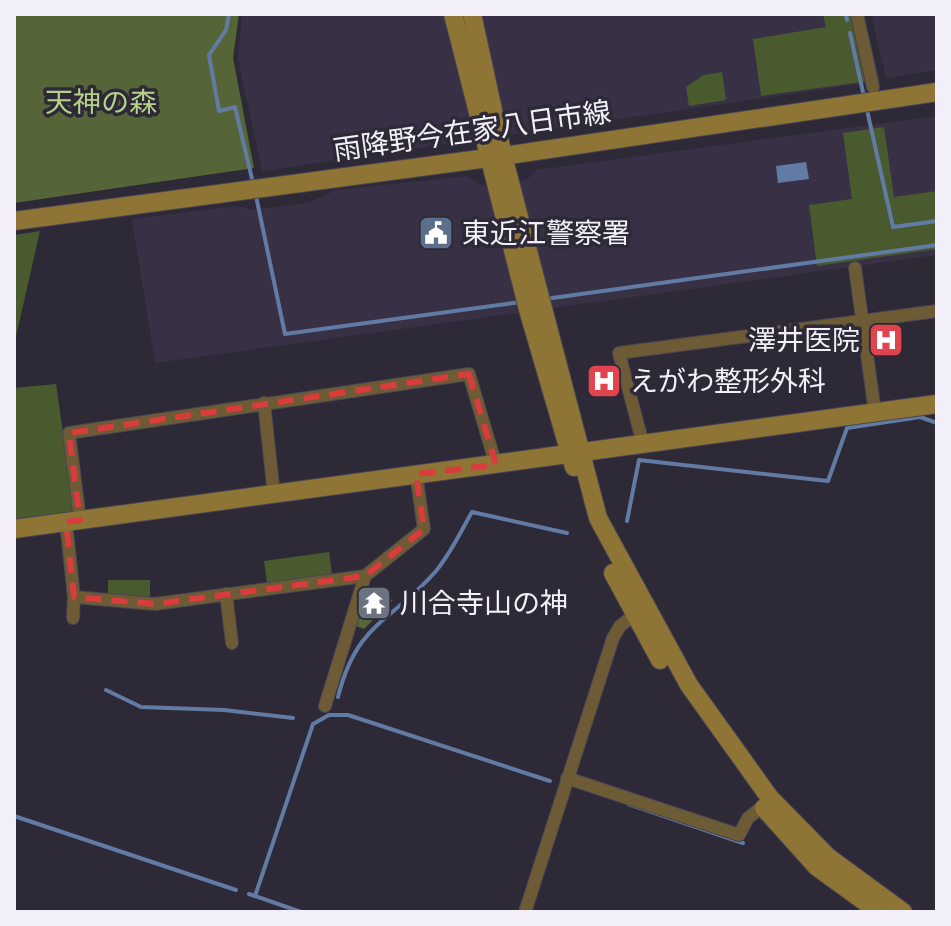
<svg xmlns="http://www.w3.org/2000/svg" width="951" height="926" viewBox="0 0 951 926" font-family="Jost,'Noto Sans JP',sans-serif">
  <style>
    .built { fill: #383145 }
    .green { fill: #4a5a2f }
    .forest { fill: #556538 }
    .water { fill: #617ba4 }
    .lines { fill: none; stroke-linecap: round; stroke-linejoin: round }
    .stream { stroke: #617ba4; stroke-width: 4 }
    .street-casing { stroke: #494552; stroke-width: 14 }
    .secondary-casing { stroke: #494552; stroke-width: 20 }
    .street { stroke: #6c5b35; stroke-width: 12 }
    .secondary { stroke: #8f7535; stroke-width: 18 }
    .marked { fill: none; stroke: #d93c3d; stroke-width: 6; stroke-dasharray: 16 10; stroke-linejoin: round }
    .labels { text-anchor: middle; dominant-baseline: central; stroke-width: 7; stroke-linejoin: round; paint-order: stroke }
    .park-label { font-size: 28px; fill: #b5d088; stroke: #2e2937 }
    .street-label { font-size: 28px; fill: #f2eff9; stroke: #2e2937 }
    .poi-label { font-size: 28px; fill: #f2eff9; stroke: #2e2937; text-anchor: start }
  </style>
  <rect width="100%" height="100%" fill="#2e2937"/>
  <g class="built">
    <path d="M242,14h622l16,67 -618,90 -24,-112z"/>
    <path d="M871,14h66v56l-51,8z"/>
    <path d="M937,116v139l-782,108 -23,-144 105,-13 16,4 55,-7 28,-13 131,-14 16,10 44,-6 9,-10z"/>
  </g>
  <g class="green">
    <path d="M823,14h39l15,66 -116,16 -8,-57 73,-12z"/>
    <path d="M722,72l4,28 -37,6 -3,-19 18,-12z"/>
    <path d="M884,127l10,70 43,-6v58l-120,17 -8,-61 43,-6 -9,-66z"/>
    <path d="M40,231l-26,114v-110z"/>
    <path d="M56,384l19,133 -61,8v-137z"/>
    <path d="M329,552l3,22 -65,9 -3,-22z"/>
    <path d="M108,580h42v17l-42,-1z"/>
  </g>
  <g class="forest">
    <path d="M14,14h225l-6,44 21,110 -240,35z"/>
    <path d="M367,588l26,12 -29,29 -8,-3z"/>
  </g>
  <path class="water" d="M806,162l3,17 -31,4 -2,-17z"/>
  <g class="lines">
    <g class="stream">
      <path d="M229,14l-3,16 -17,25 10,56 16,-4 18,76"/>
      <path d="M846,14l1,6"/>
      <path d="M850,33l14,64"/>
      <path d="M867,110l26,117 44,-6"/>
      <path d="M256,196l29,138 236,-32"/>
      <path d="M545,299l392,-54"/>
      <path d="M627,521l12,-61 189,21 19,-53 73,-11 17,6"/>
      <path d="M106,690l35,17 83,3 69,8"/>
      <path d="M338,697c19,-76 54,-75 98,-126 15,-18 25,-40 36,-59l95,21"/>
      <path d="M628,804l115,39"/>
      <path d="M14,816l222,74"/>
      <path d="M249,894l52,18"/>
      <path d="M255,896l58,-172 16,-9h19l202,66"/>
    </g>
    <g class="street-casing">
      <g id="street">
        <path d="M857,14l16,73"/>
        <path d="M855,268l20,144"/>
        <path d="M264,403l10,92"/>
        <path d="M643,444l-24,-91 318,-42"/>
        <path d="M80,520l-11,-87 400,-59 27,91"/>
        <path d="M66,522l8,75 81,7 210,-28 59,-47 -8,-55"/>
        <path d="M226,594l6,49"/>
        <path d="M73,618l1,-21"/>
        <path d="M325,706l40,-130"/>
        <path d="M567,778l172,57 9,-17 14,-11"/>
        <path d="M525,912l88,-274 7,-12 13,-10"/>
      </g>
    </g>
    <g class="secondary-casing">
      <g id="secondary">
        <path d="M453,14l76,299 45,154"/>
        <path d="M472,14l31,142 95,362 91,167 81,113 58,59 75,55"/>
        <path d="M14,221l489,-65 434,-64"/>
        <path d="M14,529l923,-125"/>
        <path d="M613,573l47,87"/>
        <path d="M764,808l53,59 62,45"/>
      </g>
    </g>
    <use href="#street" class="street"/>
    <use href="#secondary" class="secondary"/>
  </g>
  <path class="marked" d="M469,374l27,91 -80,9 8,55 -59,47 -210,28 -81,-7 -8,-75 14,-2 -11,-87z"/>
  <defs>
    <g id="civic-square" transform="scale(1.8)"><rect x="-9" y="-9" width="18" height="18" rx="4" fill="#5c6f8a" stroke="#2e2937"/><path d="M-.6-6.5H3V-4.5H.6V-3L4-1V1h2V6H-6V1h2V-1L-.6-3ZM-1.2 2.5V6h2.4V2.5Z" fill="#fff"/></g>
    <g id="hospital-square" transform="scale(1.8)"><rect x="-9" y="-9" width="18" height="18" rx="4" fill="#e0444e" stroke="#2e2937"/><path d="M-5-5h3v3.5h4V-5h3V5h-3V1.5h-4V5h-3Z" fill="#fff"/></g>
    <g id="temple-square" transform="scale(1.8)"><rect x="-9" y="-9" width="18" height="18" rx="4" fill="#6b7280" stroke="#2e2937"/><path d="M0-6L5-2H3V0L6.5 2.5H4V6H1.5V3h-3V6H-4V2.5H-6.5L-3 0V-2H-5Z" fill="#fff"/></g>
  </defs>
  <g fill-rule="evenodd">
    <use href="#civic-square" x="436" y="233"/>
    <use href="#hospital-square" x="886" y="340"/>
    <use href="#hospital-square" x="604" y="381"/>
    <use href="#temple-square" x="374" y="603"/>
  </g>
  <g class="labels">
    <g class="park-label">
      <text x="101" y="102">天神の森</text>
    </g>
    <g class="street-label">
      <text transform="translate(472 131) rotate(-8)">雨降野今在家八日市線</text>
    </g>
    <g class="poi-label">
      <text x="462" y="233">東近江警察署</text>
      <text x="860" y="340" text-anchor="end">澤井医院</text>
      <text x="630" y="381">えがわ整形外科</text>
      <text x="400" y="603">川合寺山の神</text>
    </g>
  </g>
  <rect width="951" height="926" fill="none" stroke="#f2eff9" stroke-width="32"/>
</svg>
